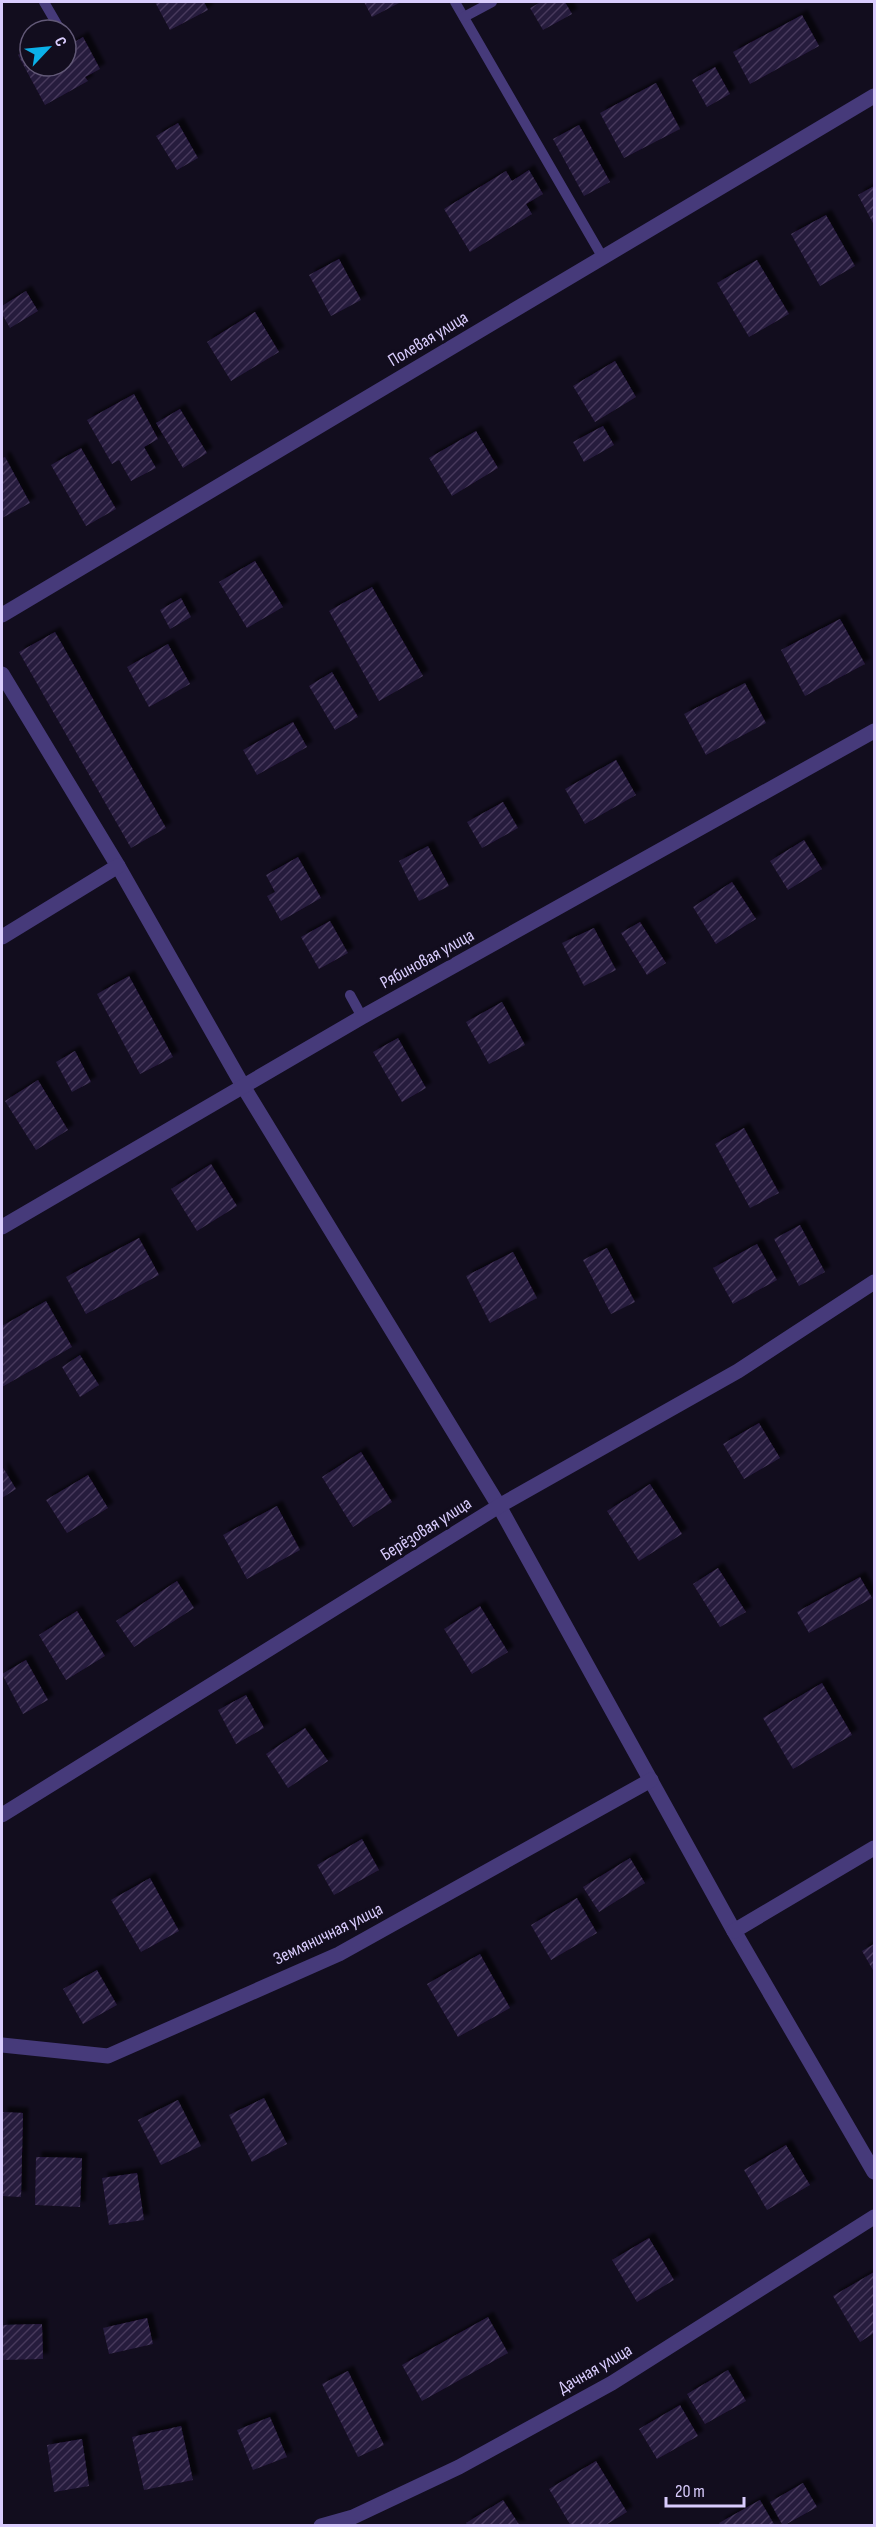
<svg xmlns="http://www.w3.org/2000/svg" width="876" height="2527" viewBox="0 0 876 2527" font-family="'Sofia Sans Condensed',sans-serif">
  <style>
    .building { fill: url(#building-hatch); filter: url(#shadow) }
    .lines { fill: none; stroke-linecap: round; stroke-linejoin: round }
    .lane { stroke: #463a7a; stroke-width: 10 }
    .street { stroke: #463a7a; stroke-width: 15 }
    .labels { text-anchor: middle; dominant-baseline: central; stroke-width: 6; stroke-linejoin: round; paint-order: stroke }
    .street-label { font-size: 18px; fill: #d9ccfd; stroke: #120d1e }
  </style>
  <defs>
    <pattern id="building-hatch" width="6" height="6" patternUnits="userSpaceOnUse" patternTransform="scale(1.5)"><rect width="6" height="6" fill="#271a3e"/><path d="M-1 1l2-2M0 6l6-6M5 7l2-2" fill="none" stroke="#463a5b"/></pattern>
    <filter id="shadow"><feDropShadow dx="5.5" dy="-5.5" stdDeviation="1.5" flood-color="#0009"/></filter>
  </defs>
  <rect width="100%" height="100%" fill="#120d1e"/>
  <g class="building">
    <path d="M155,2h49l4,8 -38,20z"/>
    <path d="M364,2h37l-29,15z"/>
    <path d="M541,2h24l7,12 -29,16 -13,-22z"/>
    <path d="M802,15l17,31 -69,38 -17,-32z"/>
    <path d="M83,37l17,32 -15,8 3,4 -43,24 -27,-50 12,-7v18h36v-24l2,4z"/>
    <path d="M715,67l15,27 -23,13 -15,-27z"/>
    <path d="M656,83l24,46 -56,29 -24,-45z"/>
    <path d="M178,123l20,35 -21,12 -21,-34z"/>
    <path d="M579,125l31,57 -26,14 -31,-57z"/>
    <path d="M529,170l14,24 -17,10 6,10 -62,38 -26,-43 62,-38 6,10z"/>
    <path d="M874,186v39l-16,-30z"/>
    <path d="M826,215l29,51 -35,20 -29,-52z"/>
    <path d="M339,259l22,41 -30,16 -22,-41z"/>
    <path d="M757,260l32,54 -40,23 -32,-54z"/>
    <path d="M26,291l12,20 -28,17 -8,-14v-8z"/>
    <path d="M255,312l24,40 -48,29 -24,-39z"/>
    <path d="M615,361l21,36 -41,25 -22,-36z"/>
    <path d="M134,394l24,45 -14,8 12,21 -25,13 -12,-21 -7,4 -25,-44z"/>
    <path d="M180,409l27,44 -24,15 -27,-45z"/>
    <path d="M603,426l11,19 -30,17 -11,-20z"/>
    <path d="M476,431l22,37 -46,28 -23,-38z"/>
    <path d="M81,448l35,61 -30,17 -35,-61z"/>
    <path d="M5,457l25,46 -28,15v-60z"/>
    <path d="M255,561l28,46 -36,21 -28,-46z"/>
    <path d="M372,587l51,89 -44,25 -50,-90z"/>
    <path d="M181,598l10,19 -21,12 -10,-19z"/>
    <path d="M840,619l25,45 -60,32 -24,-46z"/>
    <path d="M55,632l111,196 -35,20 -112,-196z"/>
    <path d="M168,644l22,40 -41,23 -22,-40z"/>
    <path d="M332,672l26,45 -23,13 -26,-44z"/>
    <path d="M745,683l21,40 -60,32 -22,-41z"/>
    <path d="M293,722l14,25 -50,28 -14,-25z"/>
    <path d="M616,760l20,35 -51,29 -20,-35z"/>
    <path d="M503,802l15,26 -36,20 -15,-26z"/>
    <path d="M804,840l18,29 -34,21 -18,-29z"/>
    <path d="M428,846l21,40 -30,15 -20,-40z"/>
    <path d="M298,857l23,41 -40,23 -14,-25 8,-4 -9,-17z"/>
    <path d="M732,882l24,37 -40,25 -23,-37z"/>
    <path d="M330,921l18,32 -29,16 -18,-32z"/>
    <path d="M640,922l26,41 -19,12 -26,-42z"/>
    <path d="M594,928l22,42 -32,16 -22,-43z"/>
    <path d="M129,976l44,81 -33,17 -43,-80z"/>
    <path d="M502,1002l23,43 -36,19 -23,-42z"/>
    <path d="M398,1038l28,50 -24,14 -29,-50z"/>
    <path d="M75,1051l16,31 -19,10 -16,-30z"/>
    <path d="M38,1080l30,50 -32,20 -31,-49z"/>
    <path d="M744,1128l35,65 -29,15 -35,-64z"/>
    <path d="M211,1164l26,42 -40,25 -26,-42z"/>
    <path d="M800,1225l25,47 -26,14 -25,-47z"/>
    <path d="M139,1238l20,37 -73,39 -20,-37z"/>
    <path d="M757,1244l20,36 -44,24 -20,-36z"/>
    <path d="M607,1248l28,54 -24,12 -28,-54z"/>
    <path d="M513,1252l24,46 -47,25 -24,-47z"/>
    <path d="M46,1301l26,46 -70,40v-61z"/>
    <path d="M80,1355l19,30 -19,12 -18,-30z"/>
    <path d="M759,1423l21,35 -36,21 -21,-35z"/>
    <path d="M361,1452l31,50 -39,25 -31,-50z"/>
    <path d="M2,1466l14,23 -14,9z"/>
    <path d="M88,1475l20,33 -41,25 -21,-33z"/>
    <path d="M650,1484l32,50 -43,27 -32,-50z"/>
    <path d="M277,1506l23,44 -53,29 -24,-44z"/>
    <path d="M718,1568l28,44 -26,15 -27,-43z"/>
    <path d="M860,1577l12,21 -63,35 -12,-21z"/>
    <path d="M177,1581l17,27 -60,39 -18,-26z"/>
    <path d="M480,1606l28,46 -36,22 -28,-45z"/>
    <path d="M77,1611l28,45 -39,24 -27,-45z"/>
    <path d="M26,1660l22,40 -25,14 -21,-40z"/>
    <path d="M822,1683l30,52 -59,34 -30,-51z"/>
    <path d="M246,1695l18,33 -28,16 -18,-34z"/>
    <path d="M305,1728l23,33 -40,27 -22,-34z"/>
    <path d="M362,1839l17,31 -45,25 -17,-30z"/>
    <path d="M630,1858l15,25 -46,29 -16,-25z"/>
    <path d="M150,1878l29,53 -38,21 -30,-52z"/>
    <path d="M577,1898l20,35 -46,27 -20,-35z"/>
    <path d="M874,1944v28l-12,-21z"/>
    <path d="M480,1954l30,54 -52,29 -31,-53z"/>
    <path d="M97,1970l20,35 -34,19 -20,-35z"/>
    <path d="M264,2098l23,46 -35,18 -23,-47z"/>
    <path d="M178,2100l23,46 -40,19 -23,-45z"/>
    <path d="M2,2112l21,1 -2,84 -19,-1z"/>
    <path d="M786,2145l24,40 -43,25 -23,-40z"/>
    <path d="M36,2157l46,1 -2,49 -45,-2z"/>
    <path d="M137,2173l7,47 -35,5 -7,-47z"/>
    <path d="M649,2238l25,42 -37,22 -25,-42z"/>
    <path d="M874,2272v61l-14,9 -27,-46z"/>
    <path d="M488,2317l20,36 -86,48 -20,-36z"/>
    <path d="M147,2318l6,26 -44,10 -6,-26z"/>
    <path d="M42,2324l1,35 -41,1v-35z"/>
    <path d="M728,2370l18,31 -41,23 -18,-30z"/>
    <path d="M348,2371l36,74 -26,12 -36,-73z"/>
    <path d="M680,2405l18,31 -41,23 -18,-30z"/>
    <path d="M270,2417l17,40 -34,13 -16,-40z"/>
    <path d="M181,2426l12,54 -49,10 -12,-53z"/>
    <path d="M82,2439l7,47 -35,6 -7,-47z"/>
    <path d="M596,2461l31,51 -23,14h-33l-22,-37z"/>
    <path d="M803,2483l14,24 -34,19 -13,-24z"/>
    <path d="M503,2500l17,26h-52l-2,-3z"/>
    <path d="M760,2500l15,26h-54l-2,-3z"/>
  </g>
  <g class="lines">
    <g class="lane">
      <path d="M44,2l14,24"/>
      <path d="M455,2l148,256"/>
      <path d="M464,17l28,-15"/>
      <path d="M350,995l12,22"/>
    </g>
    <g class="street">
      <path d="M2,615l872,-519"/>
      <path d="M2,674l116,192 125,220 256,420 235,425 140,241"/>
      <path d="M2,937l116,-71"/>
      <path d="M2,1227l360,-210 512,-286"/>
      <path d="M2,1815l497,-309 239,-135 136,-89"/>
      <path d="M734,1931l140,-83"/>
      <path d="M2,2045l106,11 231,-102 312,-174"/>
      <path d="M321,2526l32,-9 106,-50 153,-84 262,-166"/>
    </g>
  </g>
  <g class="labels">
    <g class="street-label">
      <text transform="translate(428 339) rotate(-31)">Полевая улица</text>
      <text transform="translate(427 959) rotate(-29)">Рябиновая улица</text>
      <text transform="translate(426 1529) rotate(-32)">Берёзовая улица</text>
      <text transform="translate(328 1934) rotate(-26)">Земляничная улица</text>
      <text transform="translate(595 2369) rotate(-30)">Дачная улица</text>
    </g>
  </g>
  <rect width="876" height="2527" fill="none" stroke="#d9ccfd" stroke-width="6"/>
  <g transform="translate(48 48) rotate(64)"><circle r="28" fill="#120d1e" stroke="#625977" stroke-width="1.5"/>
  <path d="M0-4.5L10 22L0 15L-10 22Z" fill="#0bb1e9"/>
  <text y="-9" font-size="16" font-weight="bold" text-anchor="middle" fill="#d9ccfd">С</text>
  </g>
  <path d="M666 2497v9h78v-9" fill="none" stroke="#d9ccfd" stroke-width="3"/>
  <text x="675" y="2497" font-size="18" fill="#d9ccfd" stroke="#120d1e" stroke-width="4.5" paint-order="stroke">20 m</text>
</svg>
